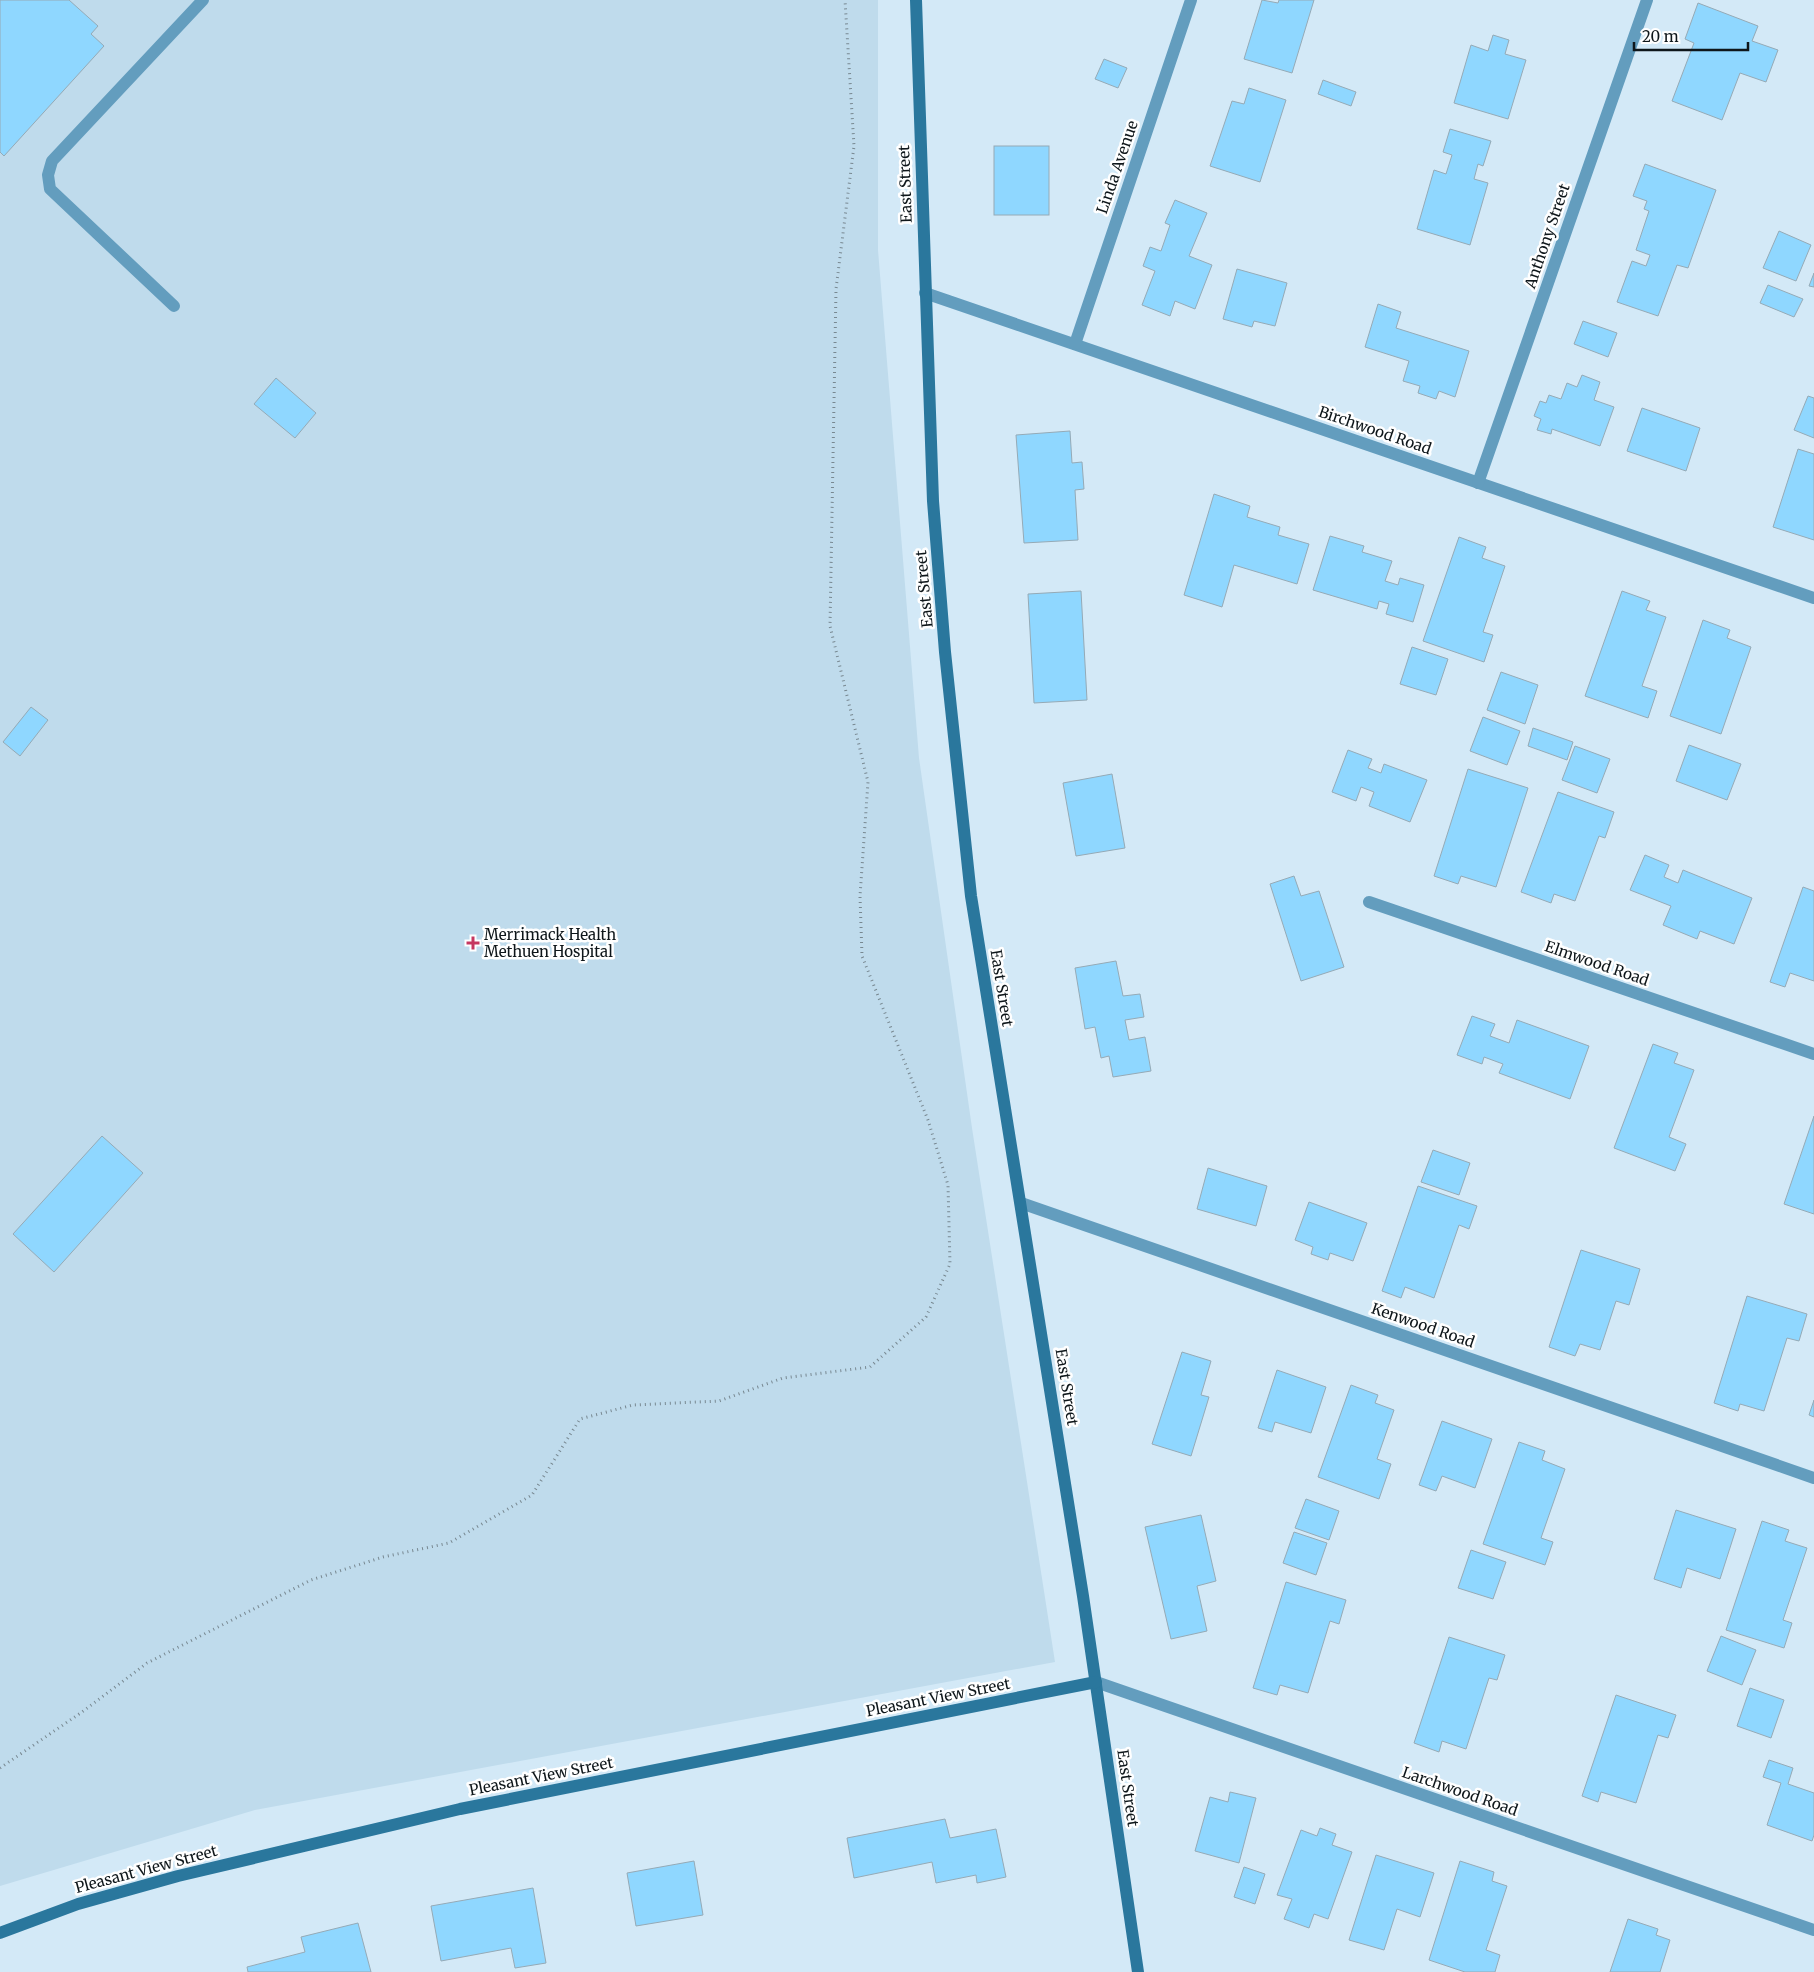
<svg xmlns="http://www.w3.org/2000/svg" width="1814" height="1972" viewBox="0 0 1814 1972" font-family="Merriweather,serif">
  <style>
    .built { fill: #bfdbec }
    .building { fill: #8fd7ff; stroke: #95aab6 }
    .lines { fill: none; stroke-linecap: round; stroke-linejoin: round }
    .path { stroke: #788891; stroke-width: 3; stroke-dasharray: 1 4; stroke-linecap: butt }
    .lane { stroke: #639dbe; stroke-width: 12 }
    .street { stroke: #639dbe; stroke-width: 12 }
    .secondary { stroke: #2a779d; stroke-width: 12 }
    .poi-dot { fill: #c53760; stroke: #fff; stroke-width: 2 }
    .labels { text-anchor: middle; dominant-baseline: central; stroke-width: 5; stroke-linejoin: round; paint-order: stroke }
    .street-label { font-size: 15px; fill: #0e161a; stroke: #fff }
    .poi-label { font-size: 15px; fill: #0e161a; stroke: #fff; text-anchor: start }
  </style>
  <rect width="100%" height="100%" fill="#d3e9f7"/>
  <path class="built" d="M0,0h878v250l41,508 53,370 83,534 -800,148 -255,76z"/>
  <g class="building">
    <path d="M0,0h69l29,26 -7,8 13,12 -100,110 -4,-4z"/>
    <path d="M1262,0l16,3 1,-3h35l-22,73 -48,-14z"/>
    <path d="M1698,3l60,23 -6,15 26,9 -12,32 -26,-9 -18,47 -50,-19 22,-58 -9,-4z"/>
    <path d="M1493,35l16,5 -4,14 21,6 -18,59 -54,-16 17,-58 17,6z"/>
    <path d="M1104,59l23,9 -9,20 -23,-9z"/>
    <path d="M1323,80l33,12 -5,14 -33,-12z"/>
    <path d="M1249,88l37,12 -26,82 -50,-16 22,-65 12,3z"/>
    <path d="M1450,129l41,12 -8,25 -5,-2 -4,15 14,4 -18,62 -53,-16 17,-59 12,4 6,-19 -9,-3z"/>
    <rect x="994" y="146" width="55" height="69"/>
    <path d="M1645,164l71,26 -28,78 -11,-3 -19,51 -41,-14 15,-41 14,5 4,-11 -14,-5 13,-39 -5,-2 3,-8 -14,-5z"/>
    <path d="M1175,200l32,13 -18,43 23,9 -17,44 -20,-8 -5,15 -28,-11 13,-34 -12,-5 7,-19 11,4 9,-26 -5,-2z"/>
    <path d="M1779,231l32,14 -15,36 -33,-13z"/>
    <path d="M1237,269l50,14 -12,43 -21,-5 -2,6 -29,-8z"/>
    <path d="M1814,273v14l-5,-1z"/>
    <path d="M1768,285l35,14 -9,18 -34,-14z"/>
    <path d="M1378,304l23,8 -5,16 73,23 -14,46 -16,-6 -3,8 -18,-6 2,-7 -17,-5 6,-20 -44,-14z"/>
    <path d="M1583,321l34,12 -9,24 -34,-13z"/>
    <path d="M1582,375l18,7 -6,18 20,7 -14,39 -48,-17 -1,5 -14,-4 4,-11 -7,-3 6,-15 6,2 3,-8 12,4 6,-16 10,4z"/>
    <path d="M276,378l40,35 -21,25 -41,-34z"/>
    <path d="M1808,396l6,2v40l-20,-8z"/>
    <path d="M1642,408l58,20 -14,43 -59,-20z"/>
    <path d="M1070,431l2,32 10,-1 2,27 -9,1 3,50 -54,3 -8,-108z"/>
    <path d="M1798,449l16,5v86l-41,-13z"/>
    <path d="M1214,494l36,12 -3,11 33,10 -2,8 31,9 -12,40 -63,-19 -12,42 -38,-12z"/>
    <path d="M1330,536l34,10 -2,6 30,9 -7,20 13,4 2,-7 24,7 -11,37 -27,-8 3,-10 -10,-3 -2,8 -64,-19z"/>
    <path d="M1459,537l27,10 -4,11 23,8 -22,66 10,3 -9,27 -61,-21z"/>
    <path d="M1081,591l6,109 -53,3 -6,-109z"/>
    <path d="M1622,591l28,10 -4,9 20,7 -24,69 15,5 -9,27 -63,-22z"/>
    <path d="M1703,620l27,10 -3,8 24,9 -30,87 -51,-18z"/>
    <path d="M1412,647l36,12 -12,36 -36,-11z"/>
    <path d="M1501,672l37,13 -13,39 -38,-14z"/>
    <path d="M31,707l17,13 -28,36 -17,-14z"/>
    <path d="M1483,717l37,14 -13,34 -37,-14z"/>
    <path d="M1533,728l40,14 -6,18 -39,-14z"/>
    <path d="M1689,745l52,19 -14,36 -51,-19z"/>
    <path d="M1575,746l35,13 -13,34 -35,-13z"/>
    <path d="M1348,750l24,9 -4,9 13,5 3,-9 43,16 -17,42 -41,-16 5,-14 -13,-5 -5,14 -24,-9z"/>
    <path d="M1468,769l60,19 -32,99 -35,-11 -3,8 -24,-8z"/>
    <path d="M1112,774l13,74 -49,8 -13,-73z"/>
    <path d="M1558,792l56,20 -9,26 -6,-2 -24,65 -21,-7 -3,9 -30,-11z"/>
    <path d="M1645,855l24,10 -5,12 14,6 5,-13 69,28 -18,46 -34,-13 -3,8 -34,-14 8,-19 -41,-16z"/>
    <path d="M1294,876l7,20 18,-5 25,76 -43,14 -31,-97z"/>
    <path d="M1803,887l11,4v90l-24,-8 -5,14 -15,-5z"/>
    <path d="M1116,961l7,35 17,-2 4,23 -19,3 4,20 16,-3 6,34 -38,6 -4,-21 -8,2 -6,-31 -10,2 -10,-61z"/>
    <path d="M1472,1016l23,8 -5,12 19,7 8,-23 72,26 -19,53 -71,-26 4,-9 -19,-7 -2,7 -25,-9z"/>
    <path d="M1653,1044l25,9 -4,10 20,7 -25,67 17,7 -11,27 -61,-23z"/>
    <path d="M1814,1116v98l-30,-10z"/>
    <path d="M102,1136l41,37 -89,99 -41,-38z"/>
    <path d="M1433,1150l37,13 -11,32 -38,-13z"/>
    <path d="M1208,1168l59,18 -11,40 -59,-17z"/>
    <path d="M1418,1186l59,20 -8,23 -10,-4 -25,73 -29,-11 -4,11 -19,-7z"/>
    <path d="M1309,1202l58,21 -14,38 -23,-8 -2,7 -17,-6 2,-7 -18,-7z"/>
    <path d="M1581,1250l59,19 -11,36 -13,-4 -16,49 -20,-6 -5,12 -26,-9z"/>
    <path d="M1747,1296l60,18 -8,27 -12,-3 -23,73 -24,-7 -2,7 -24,-8z"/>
    <path d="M1182,1352l29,9 -10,34 8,2 -18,59 -39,-12z"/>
    <path d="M1277,1370l49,17 -15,46 -36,-11 -3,10 -14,-4z"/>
    <path d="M1351,1385l27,10 -3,8 19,7 -17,49 14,5 -12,35 -61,-22z"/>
    <path d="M1814,1400v17l-5,-2z"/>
    <path d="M1442,1421l50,18 -17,49 -33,-12 -6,15 -17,-6z"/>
    <path d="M1519,1442l26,9 -3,9 23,9 -24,69 12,4 -8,23 -62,-21z"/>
    <path d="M1306,1499l33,12 -10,29 -34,-12z"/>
    <path d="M1676,1510l60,19 -16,50 -33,-11 -6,20 -27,-9z"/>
    <path d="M1201,1515l15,66 -19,5 10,45 -36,8 -26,-112z"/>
    <path d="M1762,1521l27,9 -4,11 22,7 -24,72 9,3 -8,25 -58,-18z"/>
    <path d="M1294,1532l33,11 -11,32 -33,-12z"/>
    <path d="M1471,1550l35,12 -13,37 -35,-11z"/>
    <path d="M1286,1582l60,18 -7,24 -9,-3 -22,72 -28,-8 -3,10 -24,-7z"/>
    <path d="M1721,1636l35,14 -14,35 -35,-14z"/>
    <path d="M1449,1637l56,18 -8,25 -8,-2 -23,71 -24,-8 -3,11 -25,-9z"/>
    <path d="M1750,1688l34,12 -13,38 -34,-12z"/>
    <path d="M1616,1695l60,20 -8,23 -10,-3 -22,68 -35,-11 -3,10 -16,-6z"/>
    <path d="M1769,1760l24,8 -5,16 26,9v42l-2,6 -45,-16 14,-42 -18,-6z"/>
    <path d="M1230,1792l26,6 -17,65 -44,-12 15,-54 18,5z"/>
    <path d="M945,1819l5,19 46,-9 10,48 -29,6 -1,-8 -40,8 -4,-21 -78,16 -7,-40z"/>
    <path d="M1320,1828l16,6 -4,11 20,7 -24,67 -14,-5 -5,14 -25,-9 8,-20 -15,-4 24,-65 16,6z"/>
    <path d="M1376,1855l58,18 -14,44 -23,-8 -13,41 -35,-10z"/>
    <path d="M694,1861l9,54 -67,11 -9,-53z"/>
    <path d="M1460,1861l34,11 -2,9 15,5 -21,64 14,5 -5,17h-30l-36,-12z"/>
    <path d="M1244,1867l21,7 -10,30 -21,-7z"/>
    <path d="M533,1888l13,75 -31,5 -4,-20 -70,13 -10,-55z"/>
    <path d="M1628,1919l30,10 -2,6 14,5 -10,32h-50z"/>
    <path d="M358,1923l13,49h-123l-1,-5 58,-15 -4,-15z"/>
  </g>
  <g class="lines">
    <path class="path" d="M0,1768l82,-56 65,-49 164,-83 72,-23 66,-14 83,-48 48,-76 53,-14 86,-4 64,-23 87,-11 56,-50 24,-53 -2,-79 -20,-65 -66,-164 -2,-60 8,-114 -38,-156 6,-337 18,-143 -9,-146"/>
    <path class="lane" d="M174,306l-124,-117 -2,-14 4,-14 151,-161"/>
    <g class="street">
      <path d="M925,293l889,305"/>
      <path d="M1075,344l116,-344"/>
      <path d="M1478,483l169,-483"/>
      <path d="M1369,902l445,152"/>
      <path d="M1021,1203l793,275"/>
      <path d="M1096,1682l718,248"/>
    </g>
    <g class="secondary">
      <path d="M916,0l17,501 12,151 26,244 112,700 55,376"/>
      <path d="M0,1933l78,-29 100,-28 282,-67 636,-127"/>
    </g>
  </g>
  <path class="poi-dot" d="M470.5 935.5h5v5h5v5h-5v5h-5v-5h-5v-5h5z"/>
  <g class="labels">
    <g class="street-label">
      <text transform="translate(1117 167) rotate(-71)">Linda Avenue</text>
      <text transform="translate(905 184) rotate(-92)">East Street</text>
      <text transform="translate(1547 236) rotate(-71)">Anthony Street</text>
      <text transform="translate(1375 430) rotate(19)">Birchwood Road</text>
      <text transform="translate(924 589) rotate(-95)">East Street</text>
      <text transform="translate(1597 963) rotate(19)">Elmwood Road</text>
      <text transform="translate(1002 988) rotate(81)">East Street</text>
      <text transform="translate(1423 1325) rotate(19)">Kenwood Road</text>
      <text transform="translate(1067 1387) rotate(81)">East Street</text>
      <text transform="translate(938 1697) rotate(-11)">Pleasant View Street</text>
      <text transform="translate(541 1776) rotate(-11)">Pleasant View Street</text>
      <text transform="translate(1128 1788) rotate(82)">East Street</text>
      <text transform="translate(1460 1791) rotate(19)">Larchwood Road</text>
      <text transform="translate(146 1869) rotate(-15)">Pleasant View Street</text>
    </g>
    <g class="poi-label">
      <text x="484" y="934">Merrimack Health<tspan x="484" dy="17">Methuen Hospital</tspan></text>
    </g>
  </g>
  <path d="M1634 42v8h114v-8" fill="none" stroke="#0e161a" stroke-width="2.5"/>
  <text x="1642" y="42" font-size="15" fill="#0e161a" stroke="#ffffff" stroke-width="4" paint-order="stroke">20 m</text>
</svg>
